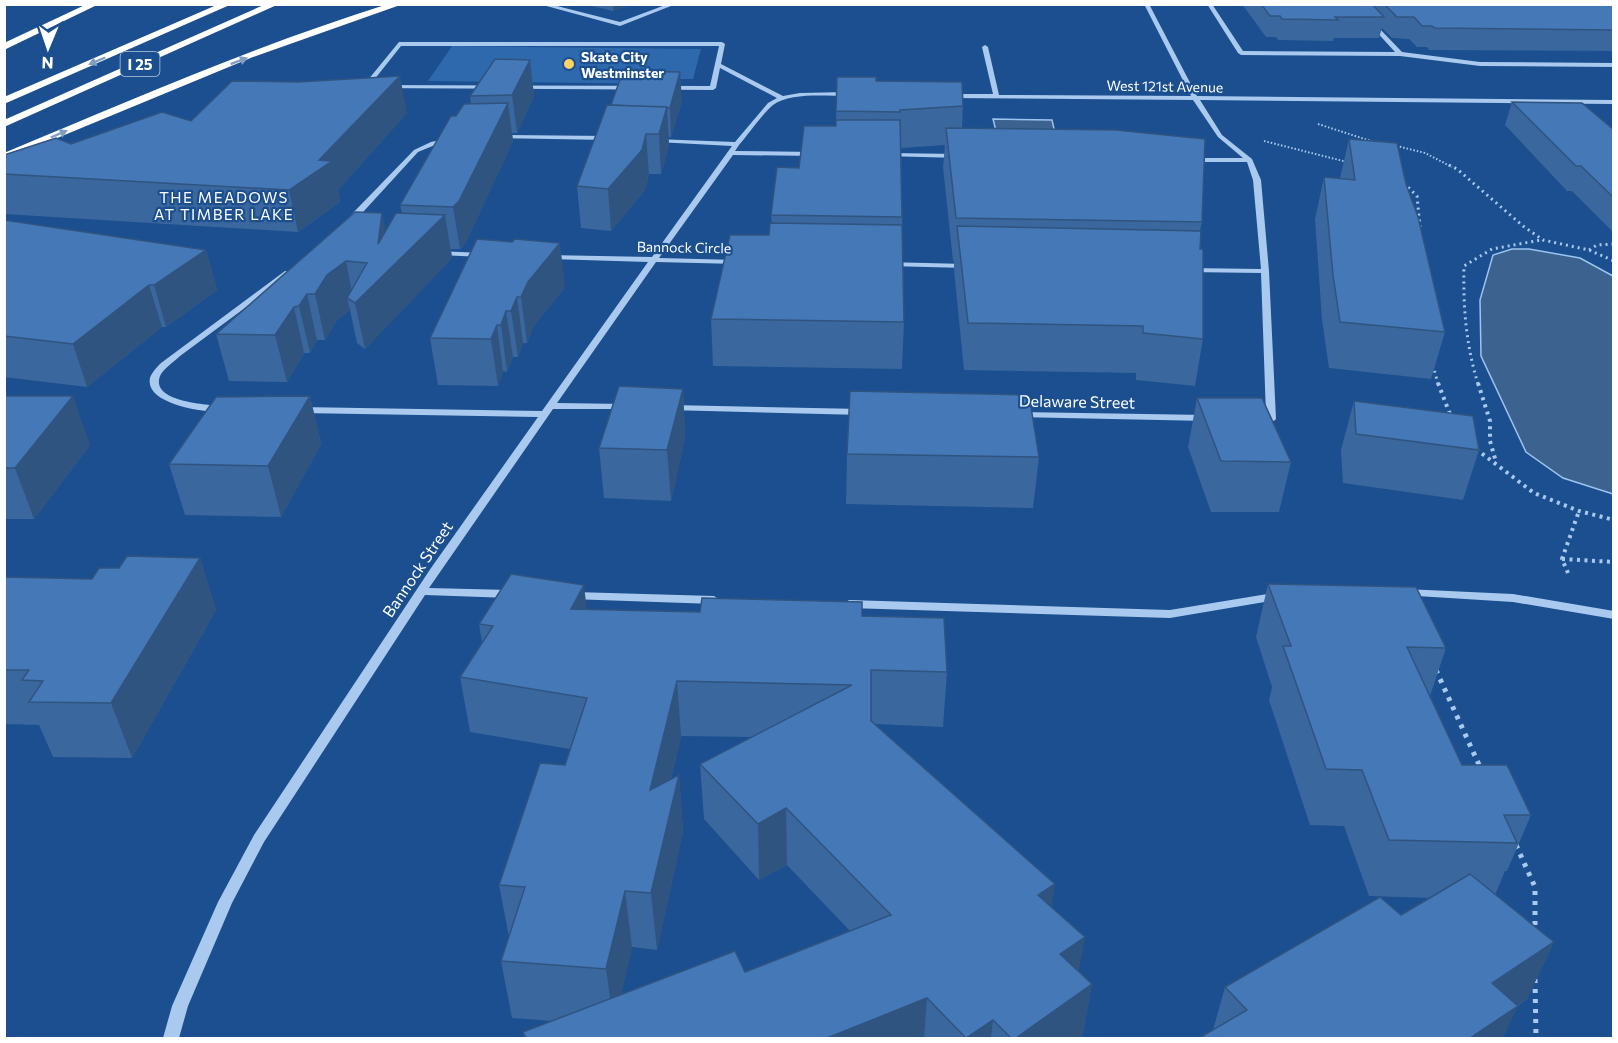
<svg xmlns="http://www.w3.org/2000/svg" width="1618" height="1043" viewBox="0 0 1618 1043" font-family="Commissioner,sans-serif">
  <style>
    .green { fill: #2e69ad }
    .water { fill: #3c6290; stroke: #9cc4f0; stroke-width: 1.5 }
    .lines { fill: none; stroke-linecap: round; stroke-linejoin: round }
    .path-far3 { stroke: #a9c9ee; stroke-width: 2; stroke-dasharray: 1.5 2; stroke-linecap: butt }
    .path-far2 { stroke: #a9c9ee; stroke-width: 3; stroke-dasharray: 2 4; stroke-linecap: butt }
    .path-far1 { stroke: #a9c9ee; stroke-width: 4; stroke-dasharray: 3 4.5; stroke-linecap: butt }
    .path { stroke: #a9c9ee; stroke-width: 5; stroke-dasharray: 4 6; stroke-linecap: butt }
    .minor { fill: #a9c9ee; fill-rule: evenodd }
    .highway { fill: #fff; fill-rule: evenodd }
    .wall { fill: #3a679d; fill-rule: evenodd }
    .shaded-wall { fill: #305480 }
    .building { fill: #4478b7; stroke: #305480; stroke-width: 1.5 }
    .oneway { fill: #829ec1 }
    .poi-dot { fill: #ffd166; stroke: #1b4f8f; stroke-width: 2 }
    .labels { text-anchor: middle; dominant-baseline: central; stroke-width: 4.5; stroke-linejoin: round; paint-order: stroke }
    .far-poi-label { font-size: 14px; font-weight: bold; fill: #fff; stroke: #1b4f8f; text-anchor: start }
    .far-street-label { font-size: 14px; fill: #fff; stroke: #1b4f8f }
    .shield { fill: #1b4f8f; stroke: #bbcadd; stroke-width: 1.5 }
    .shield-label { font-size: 15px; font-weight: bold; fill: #fff }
    .far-neighbourhood-label { font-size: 15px; letter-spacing: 1.5px; fill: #fff; stroke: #1b4f8f }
    .street-label { font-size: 16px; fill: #fff; stroke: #1b4f8f }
  </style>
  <rect width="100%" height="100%" fill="#1b4f8f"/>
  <path class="green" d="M452,46l249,3 -8,30h-15l-1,5 -249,-3z"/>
  <g class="water">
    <path d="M993,119l59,1 3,13 -57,6z"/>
    <path d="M1512,249h17l51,9 33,18v218l-50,-16 -37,-26 -45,-96 -1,-56 13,-45z"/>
  </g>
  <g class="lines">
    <g class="path-far3">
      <path d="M1318,124l56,18"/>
      <path d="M1264,141l83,21"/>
      <path d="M1393,145l32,8 27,14"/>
    </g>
    <g class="path-far2">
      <path d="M1449,165l8,4 66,57 20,14 46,10 25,11"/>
      <path d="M1404,183l13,13 3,31"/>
      <path d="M1589,250l8,-5 17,-1"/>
      <path d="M1433,365l5,19"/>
      <path d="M1478,384c-12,-39 -15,-77 -14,-118l28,-17 49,-9"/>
    </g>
    <g class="path-far1">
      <path d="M1438,383l13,34"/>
      <path d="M1478,383l12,38v20l6,21"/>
      <path d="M1476,449l58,44 45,18 35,9"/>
      <path d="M1562,559l52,3"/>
      <path d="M1568,573l-6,-14 17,-48"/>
    </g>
    <g class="path">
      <path d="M1436,670l44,97"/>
      <path d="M1516,845l19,42v43"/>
      <path d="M1535,979l1,59"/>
    </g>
    <g class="minor">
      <path d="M539,4h10l71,18 48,-18h8l-56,22z"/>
      <path d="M1144,4h5l48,92 417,4v4l-414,-4 22,35 30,24 9,21 8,91 7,148c-4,5 -14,3 -20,2l-2,-2 2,-2 10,-1 -5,-143 -73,-1 -4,-2 4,-2 73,1 -8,-89 -6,-18h-57l-3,-2 3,-2h53l-25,-21 -25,-37 -242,-2 -3,-2 3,-2h42l-11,-47 3,-2 3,2 11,48 192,1z"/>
      <path d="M1207,4h5l31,47 152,1 -44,-48h5l46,48 78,10 134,1v4l-134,-1 -80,-10 -159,-1 -3,-2z"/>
      <path d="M399,42h323l3,2 -4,20 62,32 17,-3 48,-1 3,2 -3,2c-21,0 -58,-4 -75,9 -10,8 -25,30 -34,40l-4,6 80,1 3,2 -3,2 -82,-1 -74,103 79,2 4,2 -4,2 -82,-2 -99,141 69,1 3,1 2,2 -2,2h-76l-124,179 84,2 6,4 -6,4 -88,-3 -161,247 -32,61 -44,103 -9,32h-16l9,-32 46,-104 36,-67 177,-267 107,-151 -238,-4 -5,-3 5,-3 242,4 106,-149 -98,-3 -4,-2 1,-2 105,2 80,-111 -75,-4 -2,-1v-2l80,3 33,-39 9,-5 -57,-30 -4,20 -3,2 -350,-2v-2zM401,46h318l-9,40 -340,-1z"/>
      <path d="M501,135l107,1 3,2 -3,2 -109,-2v-2z"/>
      <path d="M449,138l2,1v2l-16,4 -17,7 -65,71h-6v-4l67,-69 17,-8z"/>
      <path d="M887,153l72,1 3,2 -3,2 -74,-2 -1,-1z"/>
      <path d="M436,251l47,2 4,2 -4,2 -44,-2h-3z"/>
      <path d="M885,262l81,2 4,2 -4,2 -78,-2 -4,-2z"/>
      <path d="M285,271h6l1,2 -112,83c-6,6 -16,12 -20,20 -10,27 49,28 64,31l2,2 -2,2c-17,3 -80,-7 -74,-33 2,-6 7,-11 11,-15z"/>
      <path d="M671,405l191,4 5,3 -5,3 -194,-5 -2,-2z"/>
      <path d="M1019,412l188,3 5,3 -5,3 -191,-4 -2,-2z"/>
      <path d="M1405,589l108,5 101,17v8l-101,-17 -112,-7 -2,-2 2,-2z"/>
      <path d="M574,592l140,4 6,4 -6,4 -144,-5 -2,-3z"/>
      <path d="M1279,592l4,1 2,3 -2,3 -113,19 -321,-10 -6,-4 6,-4 321,10z"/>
    </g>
    <g class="highway">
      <path d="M87,4h12l-95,46v-7z"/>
      <path d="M219,4h13l-228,100v-7z"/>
      <path d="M266,4h13l-275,123v-7z"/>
      <path d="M388,4h15l-150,53 -249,103v-7c127,-53 253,-108 384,-149z"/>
    </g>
  </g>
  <g class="wall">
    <path d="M584,4h48l-19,7z"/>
    <path d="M1242,4h372v47l-185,-1 -2,-3h-10l-8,-8 -17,-1 -10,-10 -3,10h-45l-1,3 -55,-1 -2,-3h-10z"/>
    <path d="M530,60l4,36 -17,37h-5l1,8 -48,103 -5,5h-9l1,9 -87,91 -8,-6 -7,-33 -13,10 -12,20h-8l-7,13h-6l-17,29 -58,-1 -13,-47 166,-121 3,18 17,-18 -2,-8 56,-89 15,-12 -1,-8z"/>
    <path d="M837,77l39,4 87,25 -1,22 240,94 -2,9v18l3,90 -8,47 -59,-6v-7l-172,-3 -10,-100v-9h-1l-10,-94 2,-22 -44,3 3,174 -2,47 -189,-3 -2,-47 58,-84 3,-12 -1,-8 28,-47 37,-42z"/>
    <path d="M682,100l-11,37h-3l1,8 -8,29h-12l-4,16 -34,41 -30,-3 -4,-42 30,-81z"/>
    <path d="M1512,102l102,28v103l-42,-42h-5l-62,-66z"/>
    <path d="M407,113l-69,77 2,12 -42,30 -294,-18v-59l187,-34z"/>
    <path d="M1349,139l57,45 39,148 -14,47 -102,-11 -7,-48 -7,-101 9,-42 16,1z"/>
    <path d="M4,220l202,30 11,40 -51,37h-4l-75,60 -83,-10z"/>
    <path d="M477,239l88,48 -32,40 -6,16h-4l-5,14h-5l-6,15 -4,-1 -5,15 -60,-1 -8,-47z"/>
    <path d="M683,389l2,48 -14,64 -67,-3 -5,-50z"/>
    <path d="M4,396l86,49 -56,74h-30z"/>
    <path d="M310,396l11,48 -40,73 -96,-2 -16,-51z"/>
    <path d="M1197,398l94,64 -12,50h-68l-23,-65z"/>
    <path d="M1354,401l125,49 -16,50 -120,-17 -2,-33z"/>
    <path d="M847,454l192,3 -6,51 -187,-4z"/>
    <path d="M200,558l16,52 -84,148 -79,-1 -14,-32 -35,-1v-147l88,2 27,-11z"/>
    <path d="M1268,584l178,64 -16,48 32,69 69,50 -24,56h-2l-10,24 59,47 -27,57 -9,7 -305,24 12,-43 176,-72 29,-17 -61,-2 -25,-70 -34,-1 -41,-125 3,-13 -16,-50z"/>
    <path d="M587,609l275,7 85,56 -4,55 -68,-3 177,183 27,64 13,13 -10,54h-558l-1,-6 29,-11 -40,-3 -11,-57 8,-24 -10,-52 66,-120 5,-16 -100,-17 -10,-55 22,-35 -3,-18zM681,736l70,1 -51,27 4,55 55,61 28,-15 63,66 -105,41 -124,22 11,-47 25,3 26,-119 -4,-56 -8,4z"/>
  </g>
  <g class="shaded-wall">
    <path d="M613,4h19l-19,7z"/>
    <path d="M530,60l4,36 -17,37 -5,-38z"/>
    <path d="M680,72l2,28 -11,37 -1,-29z"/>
    <path d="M400,76l7,37 -69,77 2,12 -42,30 -9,-42z"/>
    <path d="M508,103l5,38 -48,103 -5,5 -7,-42z"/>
    <path d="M667,107l2,38 -8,29 -2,-40z"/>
    <path d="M646,134l3,40 -4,16 -34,41 -3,-42z"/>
    <path d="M382,213l8,43 55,-41 7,43 -87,91 -10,-46 23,-59z"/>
    <path d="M560,243l5,44 -32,40 -6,16 -6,-46 7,-15z"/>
    <path d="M206,250l11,40 -51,37 -12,-42z"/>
    <path d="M346,261l8,42 -7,-5 3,12 -13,10 -12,20 -10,-46 12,-19z"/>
    <path d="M149,285l13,42 -75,60 -14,-43z"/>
    <path d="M307,294l10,46 -7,13 -11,-47z"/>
    <path d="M517,297l6,46 -5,14 -7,-46z"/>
    <path d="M294,307l10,46 -17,29 -12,-47z"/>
    <path d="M506,311l7,46 -6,15 -6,-47z"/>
    <path d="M497,325l6,46 -5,15 -7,-47z"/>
    <path d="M683,389l2,48 -14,64 -4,-51z"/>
    <path d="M73,396l17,49 -56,74 -19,-51z"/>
    <path d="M310,396l11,48 -40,73 -13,-51z"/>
    <path d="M200,558l16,52 -84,148 -21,-55z"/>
    <path d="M584,585l6,53 -19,-29z"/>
    <path d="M677,681l4,55 -26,110 -5,-56z"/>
    <path d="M679,775l4,56 -26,119 -6,-57z"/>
    <path d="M786,808l1,57 -28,15 -1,-56z"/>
    <path d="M1055,884l-8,57 -9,-46z"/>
    <path d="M625,891l7,56 -18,79 -8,-57z"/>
    <path d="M1085,937l-10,57 -15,-40z"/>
    <path d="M1554,942l-27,57 -58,39 23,-55z"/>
    <path d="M1092,984l-10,54h-66z"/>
    <path d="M927,998l-3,40h-97z"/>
    <path d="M1518,1006l-15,32h-33z"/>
    <path d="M993,1020l-2,18h-24z"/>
  </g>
  <g class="building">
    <path d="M1261,4h111l12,13h-49l3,3 -56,-1 -2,-3h-10z"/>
    <path d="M1384,4h230v26l-179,-2 -3,-2h-10l-8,-9h-17z"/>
    <path d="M495,59l35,1 -18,35 -42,1z"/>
    <path d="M623,71l57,1 -10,36 -59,-3z"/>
    <path d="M400,76l-81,84 13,1 -43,29 -285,-16v-19l52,-17 15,6 91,-32 29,9 41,-40 66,1z"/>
    <path d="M837,77h39v4l86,1 1,24 -63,4v2l-64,-1z"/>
    <path d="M1512,102l70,1 32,27v68l-33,-32h-5z"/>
    <path d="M508,103l-49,98 -6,6 -53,-2 51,-89h5l8,-12z"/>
    <path d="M607,105l60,2 -8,27h-13l-4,16 -34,39 -31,-3z"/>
    <path d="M836,120h64l2,97 -131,-2 6,-48 22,1 5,-42h32z"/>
    <path d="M946,128l170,2 89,9 -3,83 -246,-4z"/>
    <path d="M1349,139l48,4 9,41 12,33 27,115 -105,-10 -7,-47 -9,-98 31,3z"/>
    <path d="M355,212l27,1 -4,31 18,-31 49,2 -90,88 -8,-5 20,-35 -21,-2 -19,14 -12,19h-8l-8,12 -5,1 -19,28 -59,-1z"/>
    <path d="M4,220l202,30 -52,35h-5l-76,59 -69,-8z"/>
    <path d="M770,223l132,2 2,97 -193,-3 19,-84h39z"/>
    <path d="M957,226l244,5 -1,18h3v90l-60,-6v-7l-175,-3z"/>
    <path d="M477,239l35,3 3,-3 45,4 -32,39 -7,15h-4l-6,14h-5l-5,14h-4l-6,14 -61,-1z"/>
    <path d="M619,386l64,3 -16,61 -68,-2z"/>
    <path d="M850,391l179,4 10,62 -192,-3z"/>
    <path d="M4,396h69l-58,72h-11z"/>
    <path d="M310,396l-42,70 -99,-2 47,-67z"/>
    <path d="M1197,398h65l29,64 -70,-1z"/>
    <path d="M1354,401l119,15 6,34 -123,-16z"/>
    <path d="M127,556l73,2 -89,145 -82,-1 14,-21 -21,-1 7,-10h-25v-93l88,2 7,-11h20z"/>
    <path d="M511,574l73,11 -13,24 129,3 2,-14 160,4v14l82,2 3,54 -76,-2v51l184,163 -17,11 47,42 -25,17 32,30 -76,54h-5l-18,-18 -27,18 -39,-40 -100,40h-301l-3,-6 212,-81 10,21 146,-57 -105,-107 -28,16 -58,-60 152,-79 -175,-4 -27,109 29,-15 -28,118 -26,-2 -19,78 -105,-8 24,-74 -26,-2 41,-122 25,2 22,-67 -127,-21 33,-51 -14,-2z"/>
    <path d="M1268,584l148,3 30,61 -39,-1 55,118h45l24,50h-27l13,28 -128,-3 -27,-70 -36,-1 -43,-123h8z"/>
    <path d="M1470,874l84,68 -62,41 26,23 -48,32h-271l48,-28 -22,-23 155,-90 21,18z"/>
  </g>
  <defs><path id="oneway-solid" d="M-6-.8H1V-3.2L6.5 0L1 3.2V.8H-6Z" transform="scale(1.5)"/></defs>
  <g class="oneway">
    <use href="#oneway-solid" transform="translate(97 61) rotate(157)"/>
    <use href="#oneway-solid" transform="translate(239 61) rotate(-21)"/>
    <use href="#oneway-solid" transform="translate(59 134) rotate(-23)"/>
  </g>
  <circle class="poi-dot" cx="569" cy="64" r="6"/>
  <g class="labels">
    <g class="far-poi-label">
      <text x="581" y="56">Skate City<tspan x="581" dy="16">Westminster</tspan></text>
    </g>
    <g class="far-street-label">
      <text transform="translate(1165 86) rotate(1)">West 121st Avenue</text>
      <text transform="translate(684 247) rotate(1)">Bannock Circle</text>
    </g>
    <rect class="shield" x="120.5" y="52" width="39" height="24" rx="4.5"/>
    <g class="shield-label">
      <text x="140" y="64">I 25</text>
    </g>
    <g class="far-neighbourhood-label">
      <text x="224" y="197">THE MEADOWS<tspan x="224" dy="17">AT TIMBER LAKE</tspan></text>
    </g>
    <g class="street-label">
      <text transform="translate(1077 401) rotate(1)">Delaware Street</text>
      <text transform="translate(417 569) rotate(-56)">Bannock Street</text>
    </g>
  </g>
  <rect width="1618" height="1043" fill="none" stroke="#ffffff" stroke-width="12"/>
  <g transform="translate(48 48) rotate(182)" stroke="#1b4f8f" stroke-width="4.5" paint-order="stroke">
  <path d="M0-4.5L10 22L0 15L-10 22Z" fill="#ffffff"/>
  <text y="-9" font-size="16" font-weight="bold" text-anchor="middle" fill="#ffffff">N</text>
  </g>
</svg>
